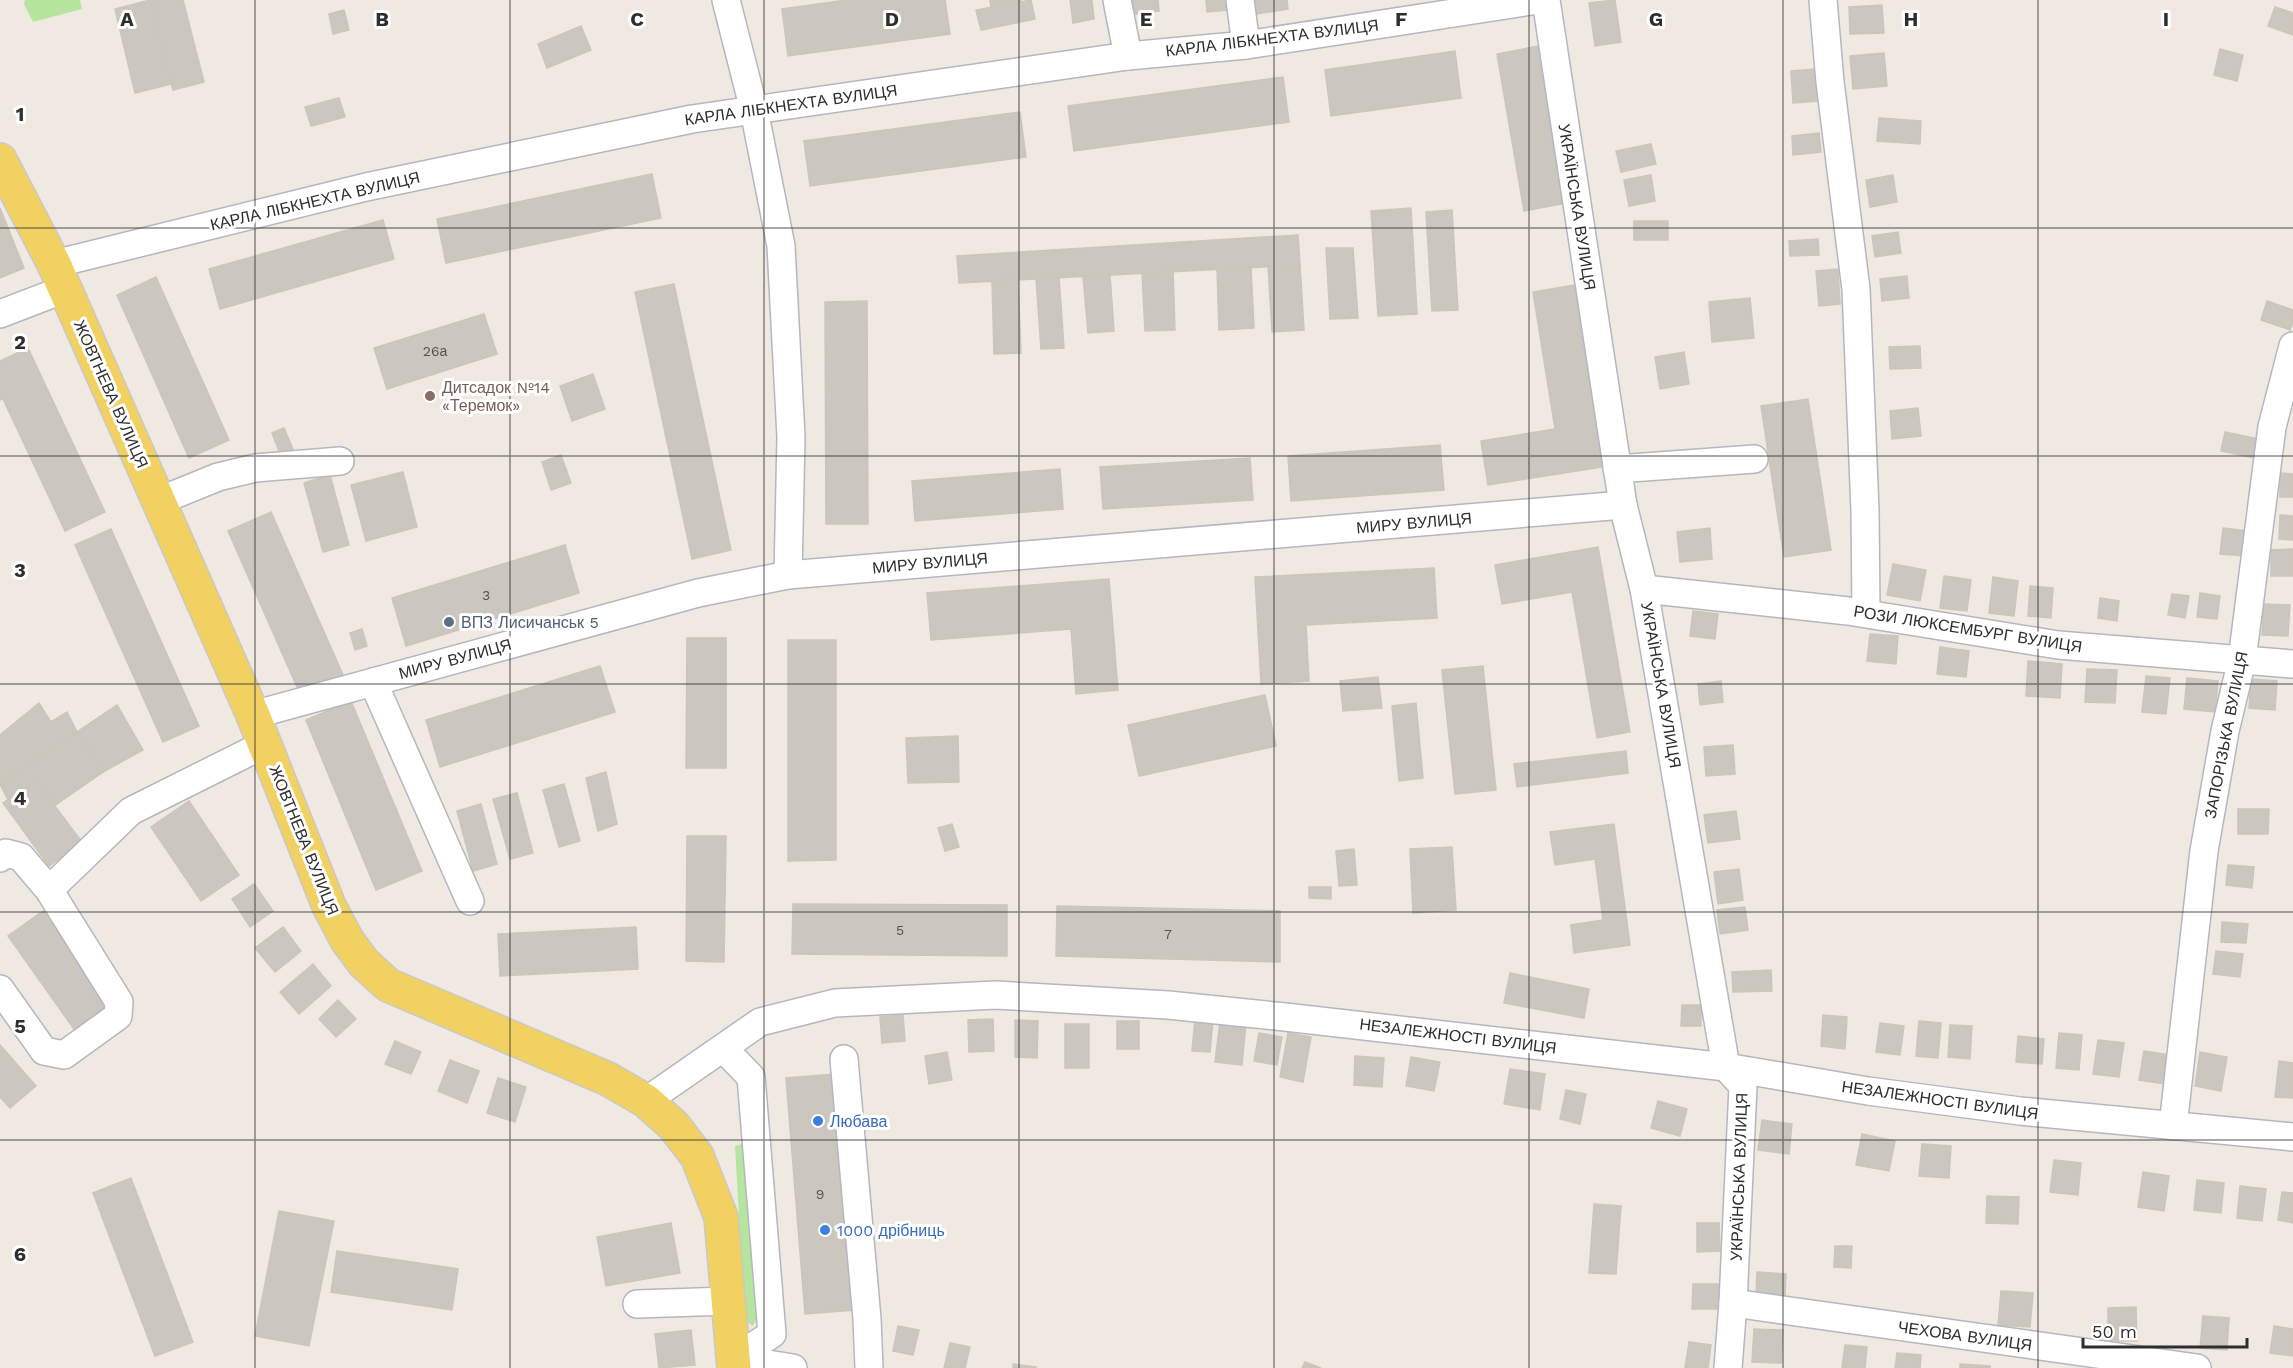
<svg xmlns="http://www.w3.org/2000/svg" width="2293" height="1368" viewBox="0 0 2293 1368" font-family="'Work Sans',sans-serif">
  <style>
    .green { fill: #b6e59e }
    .building { fill: #cbc7bf; stroke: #cbc5ba; stroke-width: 1.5 }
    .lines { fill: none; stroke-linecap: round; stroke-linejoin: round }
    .minor-casing { stroke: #b4b7c1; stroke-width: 30 }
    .major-casing { stroke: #c9c9c9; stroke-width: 36 }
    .minor { stroke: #fff; stroke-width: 27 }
    .major { stroke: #f2d163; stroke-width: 33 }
    .grid { fill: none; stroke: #2e2e2e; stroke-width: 1.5; stroke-opacity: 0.55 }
    .education-dot { fill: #8d6e63; stroke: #fff; stroke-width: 2 }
    .service-dot { fill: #5c6f8a; stroke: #fff; stroke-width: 2 }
    .shop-dot { fill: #3f7fe0; stroke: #fff; stroke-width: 2 }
    .labels { text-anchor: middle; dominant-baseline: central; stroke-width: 6; stroke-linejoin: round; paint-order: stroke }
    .number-label { font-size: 14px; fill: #555452 }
    .street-label { font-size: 16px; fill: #2e2e2e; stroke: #fff }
    .education-label { font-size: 16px; fill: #785e54; stroke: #fff; text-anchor: start }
    .service-label { font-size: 16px; fill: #4e5e75; stroke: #fff; text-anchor: start }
    .shop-label { font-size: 16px; fill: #366cbe; stroke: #fff; text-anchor: start }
    .grid-label { font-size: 20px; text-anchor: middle; font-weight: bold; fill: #2e2e2e; stroke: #fff; stroke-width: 6; stroke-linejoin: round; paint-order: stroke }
  </style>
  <rect width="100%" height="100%" fill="#efe9e1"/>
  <g class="green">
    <path d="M25,0h55l2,9 -49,13 -9,-18z"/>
    <path d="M751,1142l11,167 -9,17 -8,-5 -10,-175z"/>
  </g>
  <g class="building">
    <path d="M150,0h33l21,82 -31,8z"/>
    <path d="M150,0l21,84 -36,9 -20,-84z"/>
    <path d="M847,0h98l5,34 -162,22 -6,-47z"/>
    <path d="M990,0h31v1l-30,6z"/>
    <path d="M1031,0l4,19 -54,11 -5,-20z"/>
    <path d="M1070,0h22l2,19 -21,4z"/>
    <path d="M1128,0h30l1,11 -30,4z"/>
    <path d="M1206,0h21l1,10 -21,2z"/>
    <path d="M1255,0h32l1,9 -31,5z"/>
    <path d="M1615,0l6,42 -26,4 -6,-43z"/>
    <path d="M1882,5l2,28 -34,1 -1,-27z"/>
    <path d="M2275,7l18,6v22l-25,-9z"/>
    <path d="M344,10l5,20 -16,4 -4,-20z"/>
    <path d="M581,26l10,24 -44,18 -9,-24z"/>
    <path d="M1539,46l28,157 -43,8 -27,-157z"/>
    <path d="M2220,49l23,6 -6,26 -23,-6z"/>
    <path d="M1455,51l6,47 -130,18 -6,-46z"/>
    <path d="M1884,53l3,33 -34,3 -3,-33z"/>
    <path d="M1816,69l2,32 -25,2 -2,-32z"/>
    <path d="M1283,77l6,45 -215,29 -6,-45z"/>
    <path d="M339,98l6,19 -34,9 -6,-19z"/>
    <path d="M1020,112l6,45 -216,29 -6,-45z"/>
    <path d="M1879,118l42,3 -1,23 -43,-3z"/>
    <path d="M1819,133l2,19 -28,3 -1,-19z"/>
    <path d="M1651,144l5,20 -35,8 -5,-21z"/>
    <path d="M652,174l9,44 -215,45 -9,-44z"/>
    <path d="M1651,175l4,26 -26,5 -5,-26z"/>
    <path d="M1893,175l4,27 -27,5 -4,-27z"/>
    <path d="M0,208l24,60 -24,10z"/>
    <path d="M1411,208l6,106 -39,2 -7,-105z"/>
    <path d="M1452,210l6,100 -26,1 -6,-99z"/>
    <path d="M383,220l11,39 -174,50 -11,-40z"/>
    <rect x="1634" y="221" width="34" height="19"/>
    <path d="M1898,232l3,21 -26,4 -3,-21z"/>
    <path d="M1298,235l2,30 -341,18 -2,-27z"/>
    <path d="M1818,239l1,16 -29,1 -1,-15z"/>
    <path d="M1326,248h27l5,70 -28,1z"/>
    <path d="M1300,265l4,65 -32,2 -4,-66z"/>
    <path d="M1251,267l3,61 -35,2 -2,-61z"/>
    <path d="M1838,269l2,35 -21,2 -3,-35z"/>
    <path d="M1173,272l2,58 -30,1 -3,-58z"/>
    <path d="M1110,275l4,56 -26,2 -5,-57z"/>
    <path d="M1907,276l2,22 -27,3 -2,-22z"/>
    <path d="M156,277l73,163 -40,18 -72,-163z"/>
    <path d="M1059,277l5,71 -23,1 -5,-71z"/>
    <path d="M1018,279l3,74 -27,1 -2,-73z"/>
    <path d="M674,284l57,266 -39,9 -57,-267z"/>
    <path d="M1574,285l29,182 -115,18 -7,-44 74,-12 -22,-137z"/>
    <path d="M1750,298l4,40 -42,4 -3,-40z"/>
    <path d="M867,301l1,223h-42l-1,-222z"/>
    <path d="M2267,301l26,9v12l-3,8 -29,-10z"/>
    <path d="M484,314l13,40 -110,35 -13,-41z"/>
    <path d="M1920,346l1,22 -31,1 -1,-22z"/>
    <path d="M28,348l77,164 -40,19 -62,-132 -3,1v-39z"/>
    <path d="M1684,352l5,32 -29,5 -5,-32z"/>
    <path d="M593,374l12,35 -33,12 -12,-35z"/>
    <path d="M1808,399l23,151 -47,7 -23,-151z"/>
    <path d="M1918,408l3,28 -29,3 -2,-28z"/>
    <path d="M284,428l9,21 -13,5 -8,-21z"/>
    <path d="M2225,432l34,7 -4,19 -34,-7z"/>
    <path d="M1440,445l4,45 -153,11 -3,-45z"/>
    <path d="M561,455l10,28 -20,7 -9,-28z"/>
    <path d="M1250,458l3,42 -150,9 -3,-42z"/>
    <path d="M1060,469l3,40 -148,12 -3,-40z"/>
    <path d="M403,472l14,55 -51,14 -15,-56z"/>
    <path d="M2280,473l13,1v23h-13z"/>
    <path d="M330,475l19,70 -26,7 -19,-69z"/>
    <path d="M271,512l73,165 -43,19 -73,-165z"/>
    <path d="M2280,515l13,1v24l-14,-1z"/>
    <path d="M1710,528l2,31 -32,3 -3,-30z"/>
    <path d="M2223,528l24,3 -3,25 -24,-2z"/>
    <path d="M111,529l88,197 -36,16 -88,-197z"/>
    <path d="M565,545l14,48 -173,53 -14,-48z"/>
    <path d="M1598,547l32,185 -33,6 -25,-146 -70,12 -7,-39z"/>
    <path d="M2293,549v27h-22v-26z"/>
    <path d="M1893,564l33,6 -6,31 -33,-6z"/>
    <path d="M1434,568l3,50 -131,7 3,56 -48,3 -6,-107z"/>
    <path d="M1944,576l27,4 -4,31 -27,-3z"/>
    <path d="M1993,577l25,4 -4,35 -25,-3z"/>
    <path d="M1109,579l9,111 -42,4 -5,-65 -140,11 -4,-47z"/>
    <path d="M2030,586l23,2 -2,30 -23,-2z"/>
    <path d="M2200,593l20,3 -3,23 -20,-2z"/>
    <path d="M2172,594l17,2 -4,22 -17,-3z"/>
    <path d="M2100,598l19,3 -2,20 -19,-3z"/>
    <path d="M2264,604l26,1 -2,31 -26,-1z"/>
    <path d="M1693,611l25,3 -3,25 -25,-3z"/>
    <path d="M362,629l5,17 -12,4 -5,-17z"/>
    <path d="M1870,634l28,2 -2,28 -29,-3z"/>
    <path d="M687,638h39v130h-40z"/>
    <path d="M788,640h48v220l-48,1z"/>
    <path d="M1940,647l29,4 -3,26 -29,-3z"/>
    <path d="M2028,661l34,3 -2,34 -34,-2z"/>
    <path d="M600,666l15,46 -175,55 -14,-47z"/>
    <path d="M1483,666l13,124 -41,4 -13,-124z"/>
    <path d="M2087,669l30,1 -2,33 -30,-1z"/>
    <path d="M2146,676l24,2 -4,36 -24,-2z"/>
    <path d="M1378,677l4,31 -39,3 -3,-30z"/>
    <path d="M2187,678l31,3 -3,31 -31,-3z"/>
    <path d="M2251,679l26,2 -2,29 -26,-2z"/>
    <path d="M1721,681l2,21 -23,3 -2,-21z"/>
    <path d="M1265,695l11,51 -137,30 -11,-51z"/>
    <path d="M351,701l71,170 -46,19 -70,-170z"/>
    <path d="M39,703l12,19 16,-10 10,20 -77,52v-49z"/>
    <path d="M1416,703l7,75 -24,3 -7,-75z"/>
    <path d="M117,705l26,45 -40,22 -26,-40z"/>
    <path d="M77,732l26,40 -49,34 -18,-25 -28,19 -8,-16z"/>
    <path d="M958,736l1,46 -51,1 -2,-45z"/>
    <path d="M1733,745l2,29 -29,2 -2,-29z"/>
    <path d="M1626,751l2,22 -111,14 -3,-23z"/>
    <path d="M606,772l11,52 -19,7 -12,-53z"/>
    <path d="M36,781l46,61 -33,24 -46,-63z"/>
    <path d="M564,784l16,57 -21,6 -16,-57z"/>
    <path d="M517,793l16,60 -23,6 -17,-60z"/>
    <path d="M189,801l50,74 -38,26 -50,-74z"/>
    <path d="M481,804l16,60 -24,7 -16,-60z"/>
    <path d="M2238,809h31l-1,25h-30z"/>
    <path d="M1736,811l4,28 -32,4 -4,-28z"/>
    <path d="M952,824l7,23 -14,4 -7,-23z"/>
    <path d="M1614,824l16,121 -56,8 -3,-28 32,-5 -8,-61 -40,6 -5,-33z"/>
    <path d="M687,836h39l-2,126 -38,-1z"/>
    <path d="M1452,847l4,63 -43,3 -3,-64z"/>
    <path d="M1354,849l3,36 -18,1 -3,-35z"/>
    <path d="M2228,865l26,2 -2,21 -26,-3z"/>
    <path d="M1739,869l4,31 -25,4 -4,-32z"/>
    <path d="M254,884l19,27 -23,16 -18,-28z"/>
    <path d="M1309,887h22v12l-22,-1z"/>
    <path d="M793,904l214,1v51l-215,-2z"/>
    <path d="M1057,906l223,5v51l-224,-6z"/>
    <path d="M1745,907l3,23 -28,4 -3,-24z"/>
    <path d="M43,911l66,93 -35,25 -66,-93z"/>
    <path d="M2222,922l26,2 -2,19 -25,-1z"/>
    <path d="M283,927l18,24 -26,21 -20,-24z"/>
    <path d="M636,927l2,42 -138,7 -2,-42z"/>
    <path d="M2216,951l27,3 -3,23 -27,-3z"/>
    <path d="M313,964l18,22 -32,28 -19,-22z"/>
    <path d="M1771,970l1,21 -39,1 -1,-20z"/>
    <path d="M1510,973l79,16 -5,29 -80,-15z"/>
    <path d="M338,1000l18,19 -20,18 -17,-18z"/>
    <path d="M1682,1005h19v21h-20z"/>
    <path d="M903,1015l2,26 -23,2 -2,-26z"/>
    <path d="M1823,1015l24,2 -2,32 -24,-3z"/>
    <path d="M993,1019l1,32 -25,1 -1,-32z"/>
    <path d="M1195,1019l18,1 -3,32 -18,-1z"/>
    <path d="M1015,1020l23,1 -1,37 -22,-1z"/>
    <rect x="1117" y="1021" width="22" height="28"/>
    <path d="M1220,1021l26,3 -4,41 -27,-3z"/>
    <path d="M1919,1021l22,2 -3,35 -22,-2z"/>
    <path d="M1880,1023l24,3 -4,29 -24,-3z"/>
    <rect x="1065" y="1024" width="24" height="44"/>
    <path d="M1950,1025l22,1 -2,33 -22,-2z"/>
    <path d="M1259,1033l23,4 -5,28 -23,-4z"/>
    <path d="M1288,1033l23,4 -8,45 -23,-5z"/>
    <path d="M2059,1033l23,2 -3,35 -23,-2z"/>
    <path d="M2018,1036l26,3 -2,25 -26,-2z"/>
    <path d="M2098,1040l26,3 -5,34 -26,-3z"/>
    <path d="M395,1041l26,11 -10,22 -26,-10z"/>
    <path d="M0,1045l36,41 -26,22 -10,-11z"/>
    <path d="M2144,1051l26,4 -5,29 -26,-4z"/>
    <path d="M947,1052l5,28 -23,4 -4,-28z"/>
    <path d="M2200,1052l27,5 -6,34 -26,-5z"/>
    <path d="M1355,1056l29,2 -2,29 -28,-2z"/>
    <path d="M1411,1057l29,5 -6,29 -28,-5z"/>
    <path d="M450,1060l29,11 -12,32 -29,-12z"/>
    <path d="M2279,1061l14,2v35l-18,-1z"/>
    <path d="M1510,1069l35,5 -5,36 -36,-6z"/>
    <path d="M835,1074l20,236 -50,4 -19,-236z"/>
    <path d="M498,1078l28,9 -11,35 -28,-9z"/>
    <path d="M1566,1090l20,4 -6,30 -20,-5z"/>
    <path d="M1658,1101l29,8 -7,27 -29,-8z"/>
    <path d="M1762,1120l30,4 -3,30 -31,-4z"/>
    <path d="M1862,1134l33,7 -6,30 -33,-6z"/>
    <path d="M1922,1144l29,2 -2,32 -30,-2z"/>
    <path d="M2054,1160l27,3 -3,32 -28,-3z"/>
    <path d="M2143,1172l26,4 -5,35 -26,-4z"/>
    <path d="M131,1178l62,164 -38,14 -62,-163z"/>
    <path d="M2197,1180l27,3 -3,30 -27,-3z"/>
    <path d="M2240,1186l26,3 -4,32 -25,-3z"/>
    <path d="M2282,1192l11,1v30l-15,-3z"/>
    <path d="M1987,1196l32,1 -1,27 -32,-1z"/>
    <path d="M1594,1204l27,2 -5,68 -27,-1z"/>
    <path d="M279,1211l55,10 -25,125 -54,-10z"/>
    <path d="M671,1223l9,50 -74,13 -9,-49z"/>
    <path d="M1697,1223h22l1,28 -23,1z"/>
    <path d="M1835,1246h17l-1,22 -17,-1z"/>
    <path d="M337,1251l121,18 -6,41 -121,-18z"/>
    <path d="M1757,1272l29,2 -1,21 -29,-1z"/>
    <path d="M1693,1284h28l-1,25h-28z"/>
    <path d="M2001,1291l32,2 -3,34 -32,-2z"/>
    <path d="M2136,1307l1,34h-29v-33z"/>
    <path d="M2203,1316l26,2 -2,32 -27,-2z"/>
    <path d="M898,1326l21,4 -6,25 -20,-4z"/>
    <path d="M2274,1326l19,3v27l-23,-3z"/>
    <path d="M1754,1329l29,1 -2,33 -29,-1z"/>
    <path d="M691,1330l4,35 -36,3 -4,-34z"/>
    <path d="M1689,1342l22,3 -3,23h-23z"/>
    <path d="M950,1343l20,4 -5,21h-21z"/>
    <path d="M1845,1345l22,2 -2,21h-23z"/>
    <path d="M1897,1353l24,2 -1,13h-25z"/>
    <path d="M1305,1362l16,6h-19z"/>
    <path d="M1013,1364l23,3v1h-23z"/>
    <path d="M1960,1364l30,2v2h-30z"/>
  </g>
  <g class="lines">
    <g class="minor-casing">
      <g id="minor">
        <path d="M726,0l28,110 27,136 10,191 -3,138"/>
        <path d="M1117,0l11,56"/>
        <path d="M1240,0l6,45"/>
        <path d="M1546,0l77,505 21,84 82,478 17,19 -10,217 -5,65"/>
        <path d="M1823,0l7,82 26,207 9,221 1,103"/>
        <path d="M54,264l312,-77 326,-68 436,-63 118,-11 292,-45"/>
        <path d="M0,314l65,-25"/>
        <path d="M1617,469l137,-10"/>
        <path d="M159,501l59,-24 37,-9 85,-7"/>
        <path d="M1644,589l204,22 210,34 235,19"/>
        <path d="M373,682l97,219"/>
        <path d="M253,715l445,-122 90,-18 835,-70"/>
        <path d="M0,858l6,-5 15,4 28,33 70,112 -1,14 -54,39 -20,-4 -44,-62"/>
        <path d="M49,890l82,-79 134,-67"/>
        <path d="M723,1048l28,29 21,257 -38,25"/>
        <path d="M844,1059l23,260 2,49"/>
        <path d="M646,1101l114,-79 75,-19 161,-8 172,10 117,12 441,50 142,24 152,20 273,26"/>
        <path d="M2173,1126l31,-275 21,-120 17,-71 30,-233 21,-81"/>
        <path d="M1733,1303l464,65"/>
        <path d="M637,1304l91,-3"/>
        <path d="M734,1359l59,9"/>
      </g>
    </g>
    <g class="major-casing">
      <path id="major" d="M0,160l54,104 199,451 76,191 18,34 17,23 24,22 220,94 38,22 28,25 23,30 24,61 13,151"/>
    </g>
    <use href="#minor" class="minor"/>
    <use href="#major" class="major"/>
  </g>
  <path class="grid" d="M255,0v1368M510,0v1368M764,0v1368M1019,0v1368M1274,0v1368M1529,0v1368M1783,0v1368M2038,0v1368M0,228h2293M0,456h2293M0,684h2293M0,912h2293M0,1140h2293"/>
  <circle class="education-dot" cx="430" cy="396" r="6"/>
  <circle class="service-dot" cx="449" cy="622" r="6"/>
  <g class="shop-dot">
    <circle cx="818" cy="1121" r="6"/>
    <circle cx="825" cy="1230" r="6"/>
  </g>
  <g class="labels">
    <g class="number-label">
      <text x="435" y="351">26а</text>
      <text x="486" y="595">3</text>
      <text x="900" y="930">5</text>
      <text x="1168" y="934">7</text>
      <text x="820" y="1194">9</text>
    </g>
    <g class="street-label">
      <text transform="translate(1272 38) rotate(-7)">КАРЛА ЛІБКНЕХТА ВУЛИЦЯ</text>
      <text transform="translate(791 105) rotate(-8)">КАРЛА ЛІБКНЕХТА ВУЛИЦЯ</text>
      <text transform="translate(315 201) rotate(-13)">КАРЛА ЛІБКНЕХТА ВУЛИЦЯ</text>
      <text transform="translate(1577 207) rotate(81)">УКРАЇНСЬКА ВУЛИЦЯ</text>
      <text transform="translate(111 394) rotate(66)">ЖОВТНЕВА ВУЛИЦЯ</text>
      <text transform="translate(1414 523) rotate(-5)">МИРУ ВУЛИЦЯ</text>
      <text transform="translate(930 563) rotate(-5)">МИРУ ВУЛИЦЯ</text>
      <text transform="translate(1968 629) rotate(9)">РОЗИ ЛЮКСЕМБУРГ ВУЛИЦЯ</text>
      <text transform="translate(455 659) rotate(-15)">МИРУ ВУЛИЦЯ</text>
      <text transform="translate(1661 685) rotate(80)">УКРАЇНСЬКА ВУЛИЦЯ</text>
      <text transform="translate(2226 735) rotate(-79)">ЗАПОРІЗЬКА ВУЛИЦЯ</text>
      <text transform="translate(304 840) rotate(68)">ЖОВТНЕВА ВУЛИЦЯ</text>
      <text transform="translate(1458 1036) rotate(7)">НЕЗАЛЕЖНОСТІ ВУЛИЦЯ</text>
      <text transform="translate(1940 1100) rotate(8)">НЕЗАЛЕЖНОСТІ ВУЛИЦЯ</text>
      <text transform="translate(1739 1177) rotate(-88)">УКРАЇНСЬКА ВУЛИЦЯ</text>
      <text transform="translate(1965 1336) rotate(8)">ЧЕХОВА ВУЛИЦЯ</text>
    </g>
    <g class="education-label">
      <text x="442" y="387">Дитсадок №14<tspan x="442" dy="18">«Теремок»</tspan></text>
    </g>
    <g class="service-label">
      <text x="461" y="622">ВПЗ Лисичанськ 5</text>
    </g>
    <g class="shop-label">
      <text x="830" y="1121">Любава</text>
      <text x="837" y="1230">1000 дрібниць</text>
    </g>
  </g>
  <g class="grid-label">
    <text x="127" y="26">A</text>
    <text x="382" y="26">B</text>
    <text x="637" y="26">C</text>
    <text x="892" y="26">D</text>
    <text x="1146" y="26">E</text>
    <text x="1401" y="26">F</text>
    <text x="1656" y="26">G</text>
    <text x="1911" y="26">H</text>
    <text x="2166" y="26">I</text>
    <text x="20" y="121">1</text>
    <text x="20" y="349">2</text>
    <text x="20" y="577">3</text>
    <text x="20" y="805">4</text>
    <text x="20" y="1033">5</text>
    <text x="20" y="1261">6</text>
  </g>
  <path d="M2083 1338v9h164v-9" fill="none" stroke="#2e2e2e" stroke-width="3"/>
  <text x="2092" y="1338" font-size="18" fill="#2e2e2e" stroke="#ffffff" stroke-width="4.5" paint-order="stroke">50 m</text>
</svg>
